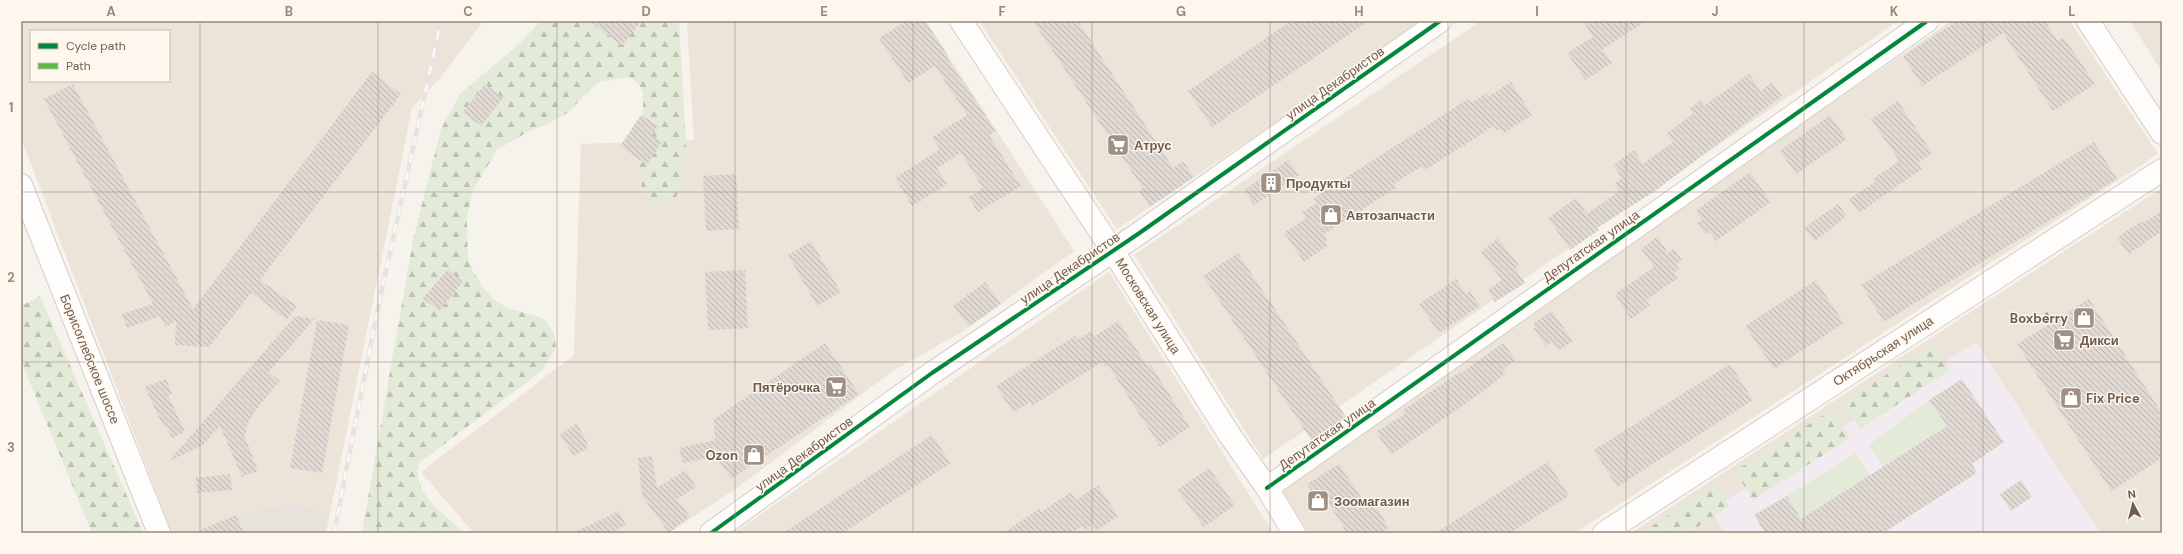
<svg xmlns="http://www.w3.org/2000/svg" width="2183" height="554" viewBox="0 0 2183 554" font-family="'DM Sans',sans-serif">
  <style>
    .residential { fill: #ece3d9; fill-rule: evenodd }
    .industrial { fill: #e8e2dd }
    .education { fill: #f3ebf2 }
    .green { fill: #e3ebd8 }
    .forest { fill: url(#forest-firs) }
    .building { fill: url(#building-back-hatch) }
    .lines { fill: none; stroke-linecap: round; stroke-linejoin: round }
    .minor-casing { stroke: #d4cec9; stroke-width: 24 }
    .minor { stroke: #fefdfc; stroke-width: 22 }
    .rail-casing { stroke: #e5e3e4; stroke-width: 4.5 }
    .rail { stroke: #fdf7ee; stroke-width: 3; stroke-dasharray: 9; stroke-linecap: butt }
    .quiet { stroke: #58b947; stroke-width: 3; stroke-dasharray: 6 3; stroke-linecap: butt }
    .cycleway-casing { stroke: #fdf7ee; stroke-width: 6 }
    .cycleway { stroke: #00873e; stroke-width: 4 }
    .grid { fill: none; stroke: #99887e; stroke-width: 1; stroke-opacity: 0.55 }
    .labels { text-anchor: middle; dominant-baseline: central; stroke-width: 3; stroke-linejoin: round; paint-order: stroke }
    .street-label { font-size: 13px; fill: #715b4f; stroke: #fdf7ee }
    .poi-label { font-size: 13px; font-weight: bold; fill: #715b4f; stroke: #fdf7ee; text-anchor: start }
    .neatline { fill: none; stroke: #99887e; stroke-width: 1.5 }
    .grid-label { font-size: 13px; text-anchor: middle; font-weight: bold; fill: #99887e }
  </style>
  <defs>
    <pattern id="forest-firs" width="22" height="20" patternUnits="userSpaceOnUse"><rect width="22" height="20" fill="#e3ebd8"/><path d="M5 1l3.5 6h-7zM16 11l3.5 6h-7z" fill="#bcc1b2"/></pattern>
    <pattern id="building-back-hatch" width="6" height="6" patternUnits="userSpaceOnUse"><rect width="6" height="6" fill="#e1dad4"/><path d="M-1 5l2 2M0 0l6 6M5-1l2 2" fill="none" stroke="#bbb4ae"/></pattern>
  </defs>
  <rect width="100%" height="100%" fill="#f6f2ec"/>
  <g class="residential">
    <path d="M21,21h462l-44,58 -27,29 -82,405 -38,-9 -37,6 -63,23h-20l-151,-395zM31,31h138v50h-138z"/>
    <path d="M687,21h239l148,230 -114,82 -69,39 -153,115 -70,46h-194l-53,-61 153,-117 7,-211 113,-4z"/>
    <path d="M979,21h447l-309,208z"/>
    <path d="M1481,21h417l-635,438 -129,-204z"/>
    <path d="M1951,21h119l88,133 -583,379h-266l-30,-48z"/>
    <path d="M2130,21h32v51l-23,-37z"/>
    <path d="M2162,188v345h-531l349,-227z"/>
    <path d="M1109,272l164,261h-539z"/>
  </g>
  <path class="industrial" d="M292,504l38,9 -4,20h-134l63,-23z"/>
  <path class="education" d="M1976,342l124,191h-375l-14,-23z"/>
  <g class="green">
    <path d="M1929,400l18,26 -65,41 -13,-22z"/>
    <path d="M1856,453l14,22 -69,44 -14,-23z"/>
  </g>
  <g class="forest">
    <path d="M541,21h138l7,124 -3,39 -9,16 -17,3 -11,-8 -4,-8 -5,-44 6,-31v-20l-5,-9 -9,-6 -31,5 -31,31 -19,11 -17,6 -34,20 -24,40 -6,26v20l1,23 5,12 11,18 12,12 12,7 32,9 6,4 8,12 2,15 -13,22 -124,93c-8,31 26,50 45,70h-102l51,-293 28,-111 19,-35 59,-50z"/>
    <path d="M40,296l103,237h-51l-71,-172v-55z"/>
    <path d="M1933,344l17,26 -90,59 -17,-26z"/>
    <path d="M1831,410l19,28 -97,62 -18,-29z"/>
    <path d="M1716,485l14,21 -42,27h-47z"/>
  </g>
  <g class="building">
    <path d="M590,21h51l-19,25z"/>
    <path d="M906,21h19l24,36 -2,1 49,73 -7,4 32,51 -43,26 -10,-15 15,-9 -22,-35 -24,15 10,16 -35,22 -17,-28 45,-29 -8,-12 35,-22 -32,-49 -27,17 -29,-45z"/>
    <path d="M1033,21h45l95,147 10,-7 11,16 -44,30 -11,-16 4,-2z"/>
    <path d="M1291,21h78l-157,106 -24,-36z"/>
    <path d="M1583,21h63l-43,28 9,14 -27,17 -18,-27 26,-16z"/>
    <path d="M1957,21h88l13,20 6,-4 31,47 -42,27 -50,-78 -81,53 -19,-30z"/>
    <path d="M372,72l29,22 -141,186 37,26 -10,14 -36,-27 -42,54 -34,-2 1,-24 -11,6 -5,-11 -33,12 -5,-14 31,-10 -109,-205 29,-15 120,225z"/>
    <path d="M1749,74l12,17 11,-9 10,14 -127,95 -58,37 2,2 -29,20 -22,-32 28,-20 11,16 32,-23 -5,-7 8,-6 -9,-13 21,-15 9,14 30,-22 -6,-9 26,-19 -4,-5 12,-9 4,5z"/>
    <path d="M1511,82l21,33 -28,18 -4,-4 -3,1 -3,-4 -69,44 -3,-4 -28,18 2,4 -72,46 4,6 -3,2 3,4 -24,16 -20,-29 22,-15 -4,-6 15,-9 -3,-5 154,-99 3,4 15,-10 2,4z"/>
    <path d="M485,84l18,14 -22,28 -18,-14z"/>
    <path d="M1898,101l34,52 -14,10 4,6 -63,44 -10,-14 26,-17 -2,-3 26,-18 -28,-42z"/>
    <path d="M641,115l17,11 -6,9 10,7 -15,23 -27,-19z"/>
    <path d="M1830,115l17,24 -51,35 -16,-23z"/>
    <path d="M2094,142l23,37 -233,143 -23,-37z"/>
    <path d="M1288,160l11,15 -45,30 -10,-15z"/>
    <path d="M1750,172l21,30 -55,39 -6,-9 -4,3 -9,-12 5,-3 -7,-9z"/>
    <path d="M736,174l3,55 -33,2 -3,-55z"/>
    <path d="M1838,204l9,12 -32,25 -11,-13z"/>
    <path d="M2162,211v20l-33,23 -12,-16 24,-17 2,2z"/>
    <path d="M1657,237l11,16 6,-4 8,11 -6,5 3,4 -5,4 4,5 -32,22 4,6 -19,13 -16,-25 39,-27 -13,-18z"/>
    <path d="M1498,238l21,27 -4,3 10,15 -30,19 -7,-12 14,-10 -21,-28z"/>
    <path d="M811,241l30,51 -24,14 -29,-51z"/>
    <path d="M1238,253l108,164 -34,24 -109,-165z"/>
    <path d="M448,269l15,13 -24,29 -16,-13z"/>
    <path d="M745,270l3,58 -40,2 -3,-58z"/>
    <path d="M1456,279l10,15 4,-3 10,15 -41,27 -20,-29z"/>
    <path d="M1816,280l28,43 -70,46 -29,-43z"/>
    <path d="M985,282l16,22 -32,23 -16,-21z"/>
    <path d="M2089,299l73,114v45l-51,33 -94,-147z"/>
    <path d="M1552,311l21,30 -15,10 -6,-9 -6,4 -12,-17v-6z"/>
    <path d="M295,316l19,3 -45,53 11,9 -26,31 -9,18 2,1 -3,4 14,36 -16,6 -22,-51 -18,20 -33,15z"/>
    <path d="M317,320l32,5 -27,148 -32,-5z"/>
    <path d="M1118,321l30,46 3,-2 39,62 -30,20 -52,-82 -3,2 -3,-5 -70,44 -2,-4 -17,11 -17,-27 79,-50 2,4 14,-9 4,5z"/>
    <path d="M825,343l34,51 -128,85 -15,-23 -33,7 -4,-15 36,-8 -1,-21z"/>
    <path d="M1503,343l13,17 -13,9 3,4 -25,20 -90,62 -15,-23 29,-18 -2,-4 57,-38 1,1z"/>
    <path d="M1730,364l23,36 -136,87 -23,-37z"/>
    <path d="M166,379l6,15 -4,1 17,37 -13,6 -6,-12 -2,1 -6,-11 -13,-29z"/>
    <path d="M1962,379l42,63 -32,22 5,9 -94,60h-118l-11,-18 33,-19 14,23 146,-93 -18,-26z"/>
    <path d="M577,423l12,24 -15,9 -14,-21z"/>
    <path d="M932,435l19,28 -108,70h-60z"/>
    <path d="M652,456l5,32 29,-18 10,17 -19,12 13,18 -21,16 -27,-37 -4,-38z"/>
    <path d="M1548,462l21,34 -59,37h-75z"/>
    <path d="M1339,464l27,41 7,-4 16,27 -8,5h-34l-21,-34 -7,4 -12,-19z"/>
    <path d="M1209,468l26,37 -31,22 -27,-37z"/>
    <path d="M230,474l2,16 -35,3 -1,-15z"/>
    <path d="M2021,480l11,17 -21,14 -11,-17z"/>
    <path d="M1098,485l20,31 -22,15 -4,-6 -7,5 -3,-4 -11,7h-68l36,-24 2,3 30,-20 5,8z"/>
    <path d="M619,511l7,14 -16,8h-37z"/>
    <path d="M236,515l8,18h-51z"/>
  </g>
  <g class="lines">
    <g class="minor-casing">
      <g id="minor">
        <path d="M961,21l152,230 116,183 38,54 27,45"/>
        <path d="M2088,21l74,112"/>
        <path d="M21,185l138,348"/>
        <path d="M1267,488l660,-467"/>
        <path d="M711,533l221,-160 206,-139 302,-213"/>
        <path d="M1604,533l558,-363"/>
      </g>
    </g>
    <use href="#minor" class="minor"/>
    <g class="rail-casing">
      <path id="rail" d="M334,533l46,-235 61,-277"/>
    </g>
    <use href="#rail" class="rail"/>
    <path class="quiet" d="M2046,313l3,5"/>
    <g class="cycleway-casing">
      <g id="cycleway">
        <path d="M1267,488l660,-467"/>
        <path d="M711,533l221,-160 206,-139 302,-213"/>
      </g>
    </g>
    <use href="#cycleway" class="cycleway"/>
  </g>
  <path class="grid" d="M200,21v512M378,21v512M557,21v512M735,21v512M913,21v512M1092,21v512M1270,21v512M1448,21v512M1626,21v512M1804,21v512M1983,21v512M21,192h2141M21,362h2141"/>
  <defs>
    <g id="supermarket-square" transform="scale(1.15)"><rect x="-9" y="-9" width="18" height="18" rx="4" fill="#a09086" stroke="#fdf7ee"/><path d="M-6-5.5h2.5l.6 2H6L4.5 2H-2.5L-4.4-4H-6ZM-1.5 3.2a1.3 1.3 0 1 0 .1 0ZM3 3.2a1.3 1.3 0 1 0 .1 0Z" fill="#fff"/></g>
    <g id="building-square" transform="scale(1.15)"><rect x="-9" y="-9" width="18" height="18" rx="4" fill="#a09086" stroke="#fdf7ee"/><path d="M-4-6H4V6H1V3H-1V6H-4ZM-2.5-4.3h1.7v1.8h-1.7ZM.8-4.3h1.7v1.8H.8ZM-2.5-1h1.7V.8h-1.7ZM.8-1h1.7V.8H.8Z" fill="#fff"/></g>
    <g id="shop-square" transform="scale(1.15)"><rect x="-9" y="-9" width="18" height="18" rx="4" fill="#a09086" stroke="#fdf7ee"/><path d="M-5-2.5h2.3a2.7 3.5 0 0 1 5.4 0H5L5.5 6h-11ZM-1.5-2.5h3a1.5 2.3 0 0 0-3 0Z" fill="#fff"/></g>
  </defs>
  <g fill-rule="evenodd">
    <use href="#supermarket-square" x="1118" y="145"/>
    <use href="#building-square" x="1271" y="183"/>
    <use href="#shop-square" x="1331" y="215"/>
    <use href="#shop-square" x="2084" y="318"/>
    <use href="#supermarket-square" x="2064" y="340"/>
    <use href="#supermarket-square" x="836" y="387"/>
    <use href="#shop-square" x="2071" y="398"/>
    <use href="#shop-square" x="754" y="455"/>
    <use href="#shop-square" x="1318" y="501"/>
  </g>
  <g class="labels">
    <g class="street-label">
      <text transform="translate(1335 83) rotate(-35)">улица Декабристов</text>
      <text transform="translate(1591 246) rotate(-35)">Депутатская улица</text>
      <text transform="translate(1070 268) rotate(-34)">улица Декабристов</text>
      <text transform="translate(1148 306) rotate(58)">Московская улица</text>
      <text transform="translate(1883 351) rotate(-33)">Октябрьская улица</text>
      <text transform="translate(90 359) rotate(68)">Борисоглебское шоссе</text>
      <text transform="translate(1327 434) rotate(-35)">Депутатская улица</text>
      <text transform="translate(804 454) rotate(-36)">улица Декабристов</text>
    </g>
    <g class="poi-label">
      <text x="1134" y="145">Атрус</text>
      <text x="1286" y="183">Продукты</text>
      <text x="1346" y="215">Автозапчасти</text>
      <text x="2068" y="318" text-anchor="end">Boxberry</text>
      <text x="2080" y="340">Дикси</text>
      <text x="820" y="387" text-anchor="end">Пятёрочка</text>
      <text x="2086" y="398">Fix Price</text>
      <text x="738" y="455" text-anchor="end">Ozon</text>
      <text x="1334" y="501">Зоомагазин</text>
    </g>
  </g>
  <rect width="2183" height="554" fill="none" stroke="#fdf7ee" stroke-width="44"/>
  <rect x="30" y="30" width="140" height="52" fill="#fdf7ee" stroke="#c5b9ae"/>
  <rect x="38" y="43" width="20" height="6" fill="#00873e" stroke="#c5b9ae"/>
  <text x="66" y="50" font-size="12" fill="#715b4f">Cycle path</text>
  <rect x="38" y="63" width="20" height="6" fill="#58b947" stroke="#c5b9ae"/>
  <text x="66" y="70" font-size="12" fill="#715b4f">Path</text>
  <g transform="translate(2133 504) rotate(353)" stroke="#fdf7ee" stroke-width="3" paint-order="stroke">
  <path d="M0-3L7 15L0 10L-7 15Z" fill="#715b4f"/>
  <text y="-6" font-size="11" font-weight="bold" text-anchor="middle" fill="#715b4f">N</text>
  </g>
  <rect x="22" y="22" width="2139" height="510" class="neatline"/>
  <g class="grid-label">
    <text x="111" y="16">A</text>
    <text x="289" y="16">B</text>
    <text x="468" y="16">C</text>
    <text x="646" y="16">D</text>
    <text x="824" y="16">E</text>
    <text x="1002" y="16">F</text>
    <text x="1181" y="16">G</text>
    <text x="1359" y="16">H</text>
    <text x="1537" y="16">I</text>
    <text x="1715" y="16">J</text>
    <text x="1894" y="16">K</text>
    <text x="2072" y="16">L</text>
    <text x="11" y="112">1</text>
    <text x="11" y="282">2</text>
    <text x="11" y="452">3</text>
  </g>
</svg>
